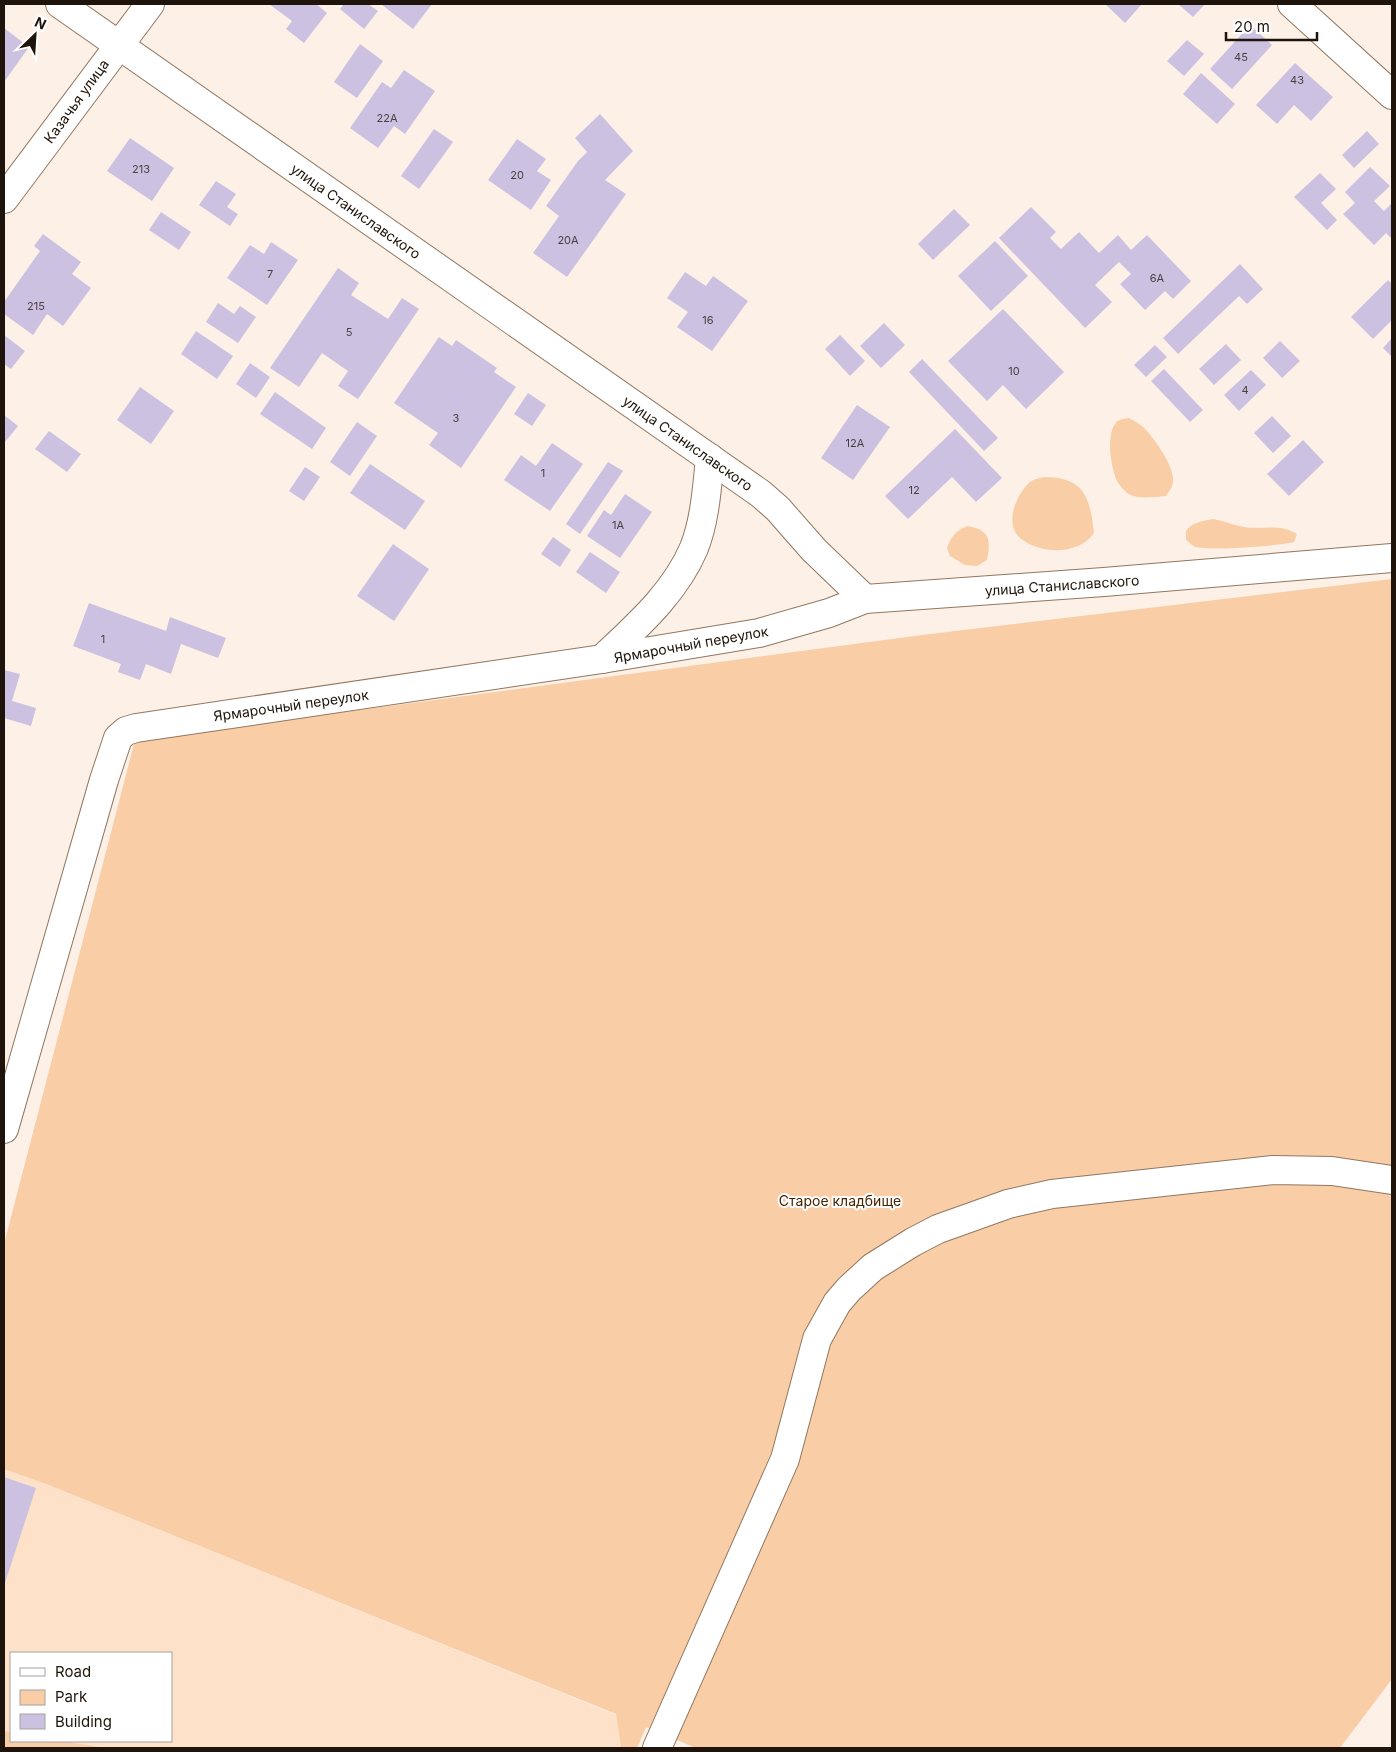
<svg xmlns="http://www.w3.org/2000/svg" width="1396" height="1752" viewBox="0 0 1396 1752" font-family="Inter,sans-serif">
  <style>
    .built { fill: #fee1c9 }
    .green { fill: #f9cda6 }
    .building { fill: #ccc1e1 }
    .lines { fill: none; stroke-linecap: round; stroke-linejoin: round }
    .minor-casing { stroke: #917760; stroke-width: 30 }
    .minor { stroke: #fff; stroke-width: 28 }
    .labels { text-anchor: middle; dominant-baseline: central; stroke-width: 4; stroke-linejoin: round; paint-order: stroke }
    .number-label { font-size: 11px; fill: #4a3f40 }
    .street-label { font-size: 14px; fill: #1e140b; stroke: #fff }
    .park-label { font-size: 14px; fill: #472400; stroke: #fff }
  </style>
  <rect width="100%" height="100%" fill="#fdf1e7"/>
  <path class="built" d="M4,1469l42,15 570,231 5,33h-515l-43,-7h108v-88h-160v79l-7,-1z"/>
  <g class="green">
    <path d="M1129,418c4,2 9,5 13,8 11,10 30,37 31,52 1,7 -3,12 -7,18 -12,1 -28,4 -39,-3 -3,-3 -8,-8 -10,-12 -6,-13 -11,-45 -2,-57 3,-5 8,-5 14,-6z"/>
    <path d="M1044,477c41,0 46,21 50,56 -14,22 -54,22 -74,5 -16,-14 -4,-44 10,-56 4,-3 10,-4 14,-5z"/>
    <path d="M1213,519c11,2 20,6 31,8 18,3 36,-4 53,7l-3,8c-16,4 -83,9 -98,5 -4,-1 -7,-5 -10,-7v-9c6,-9 17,-10 27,-12z"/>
    <path d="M967,526c23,4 24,13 20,34l-10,6 -12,-1 -15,-9 -3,-8c4,-12 9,-17 20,-22z"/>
    <path d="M1392,579v1100l-52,69h-644l-50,-21 -9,21h-16l-5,-34 -570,-230 -42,-15v-225l131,-504 787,-105z"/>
    <path d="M4,1731l7,1v9h52l43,7h-102z"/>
  </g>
  <g class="building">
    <path d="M269,4h47l11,9 -23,30 -18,-14 6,-8z"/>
    <path d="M344,4h24l10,7 -14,18 -24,-20z"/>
    <path d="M381,4h51l-19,25z"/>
    <path d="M1105,4h37l-17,19z"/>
    <path d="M1178,4h27l-12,13z"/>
    <path d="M1250,25l22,20 -40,44 -22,-20z"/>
    <path d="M4,28l25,19 -25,35z"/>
    <path d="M1187,40l17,14 -20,22 -17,-15z"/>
    <path d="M360,44l23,17 -26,37 -23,-16z"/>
    <path d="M1295,63l38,34 -22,24 -17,-16 -17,19 -21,-19z"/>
    <path d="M404,70l31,21 -30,43 -11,-8 -16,22 -28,-20 32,-46 9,6z"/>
    <path d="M1201,73l34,31 -18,20 -34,-30z"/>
    <path d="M600,114l33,37 -28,29 21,14 -59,83 -34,-24 26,-37 -13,-10 32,-45 9,-9 -12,-14z"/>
    <path d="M434,129l19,13 -34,47 -18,-13z"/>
    <path d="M1367,131l12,13 -25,24 -12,-13z"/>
    <path d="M130,138l44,30 -22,33 -45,-30z"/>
    <path d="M517,139l29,20 -9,12 14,9 -20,30 -43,-30z"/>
    <path d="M1370,167l20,19 -16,15 10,10 8,-8v36l-6,-6 -12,12 -31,-31 12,-11 -10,-11z"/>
    <path d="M1320,173l16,16 -15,14 16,17 -10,10 -33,-33z"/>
    <path d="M216,181l20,13 -9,13 11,7 -8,12 -31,-21z"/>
    <path d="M1031,207l25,25 -6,6 11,11 18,-17 20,21 19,-18 13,15 16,-15 44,46 -18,18 -8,-8 -20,19 -25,-26 11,-10 -12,-12 -24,23 17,17 -27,26 -86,-90z"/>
    <path d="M954,209l16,16 -37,35 -15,-16z"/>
    <path d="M161,212l30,20 -12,18 -30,-20z"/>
    <path d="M43,234l38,28 -9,12 19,14 -28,38 -16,-12 -14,21 -29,-21v-12l36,-51 -6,-5z"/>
    <path d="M995,241l33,35 -37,35 -33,-35z"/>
    <path d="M271,242l27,18 -31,45 -40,-27 23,-33 14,9z"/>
    <path d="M1240,264l23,25 -16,15 -8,-8 -61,58 -15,-16z"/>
    <path d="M338,268l21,15 -8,12 37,24 14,-21 17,11 -61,90 -20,-13 10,-15 -26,-18 -23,34 -29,-19z"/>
    <path d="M685,272l21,14 7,-10 35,25 -36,50 -35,-24 11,-15 -21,-14z"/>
    <path d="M1388,280l4,4v36l-19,19 -22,-22z"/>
    <path d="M218,303l16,11 6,-8 16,11 -18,26 -32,-21z"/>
    <path d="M1003,309l61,63 -38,37 -23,-24 -16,16 -39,-40z"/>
    <path d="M884,323l21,22 -24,23 -21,-22z"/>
    <path d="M196,331l37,25 -16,23 -36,-25z"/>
    <path d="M4,335l21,16 -14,18 -7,-5z"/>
    <path d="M840,335l25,26 -15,15 -25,-27z"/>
    <path d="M439,337l13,9 4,-6 41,28 -3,4 22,15 -55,81 -32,-23 9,-12 -44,-30z"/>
    <path d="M1392,338v19l-9,-9z"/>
    <path d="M1280,341l20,20 -18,17 -19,-20z"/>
    <path d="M1226,344l15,16 -27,25 -15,-16z"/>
    <path d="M1155,345l12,12 -21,20 -12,-12z"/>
    <path d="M922,359l76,79 -14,13 -75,-79z"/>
    <path d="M250,363l20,14 -14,21 -20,-14z"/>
    <path d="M1164,369l39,41 -13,12 -39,-41z"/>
    <path d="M1251,370l15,15 -27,26 -15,-16z"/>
    <path d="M140,387l34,24 -23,33 -34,-24z"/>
    <path d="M275,392l51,36 -14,21 -52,-35z"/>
    <path d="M528,393l18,12 -14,21 -18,-12z"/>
    <path d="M857,405l33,22 -37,53 -32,-22z"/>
    <path d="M4,415l14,11 -13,16 -1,-1z"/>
    <path d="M1272,416l19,20 -18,17 -19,-20z"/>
    <path d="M357,422l20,14 -27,40 -20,-14z"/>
    <path d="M955,429l47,49 -26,24 -24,-25 -44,42 -23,-23z"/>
    <path d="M49,431l32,23 -14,18 -32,-23z"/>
    <path d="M1303,440l21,22 -35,34 -22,-22z"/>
    <path d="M552,443l31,21 -33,47 -46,-31 17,-25 15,11z"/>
    <path d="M608,462l15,9 -43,63 -14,-10z"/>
    <path d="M370,464l55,37 -20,29 -55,-37z"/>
    <path d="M305,467l15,10 -16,24 -15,-10z"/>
    <path d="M625,494l27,18 -32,46 -33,-22 17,-26 7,5z"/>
    <path d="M553,537l18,13 -11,17 -19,-13z"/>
    <path d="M393,544l36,25 -35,52 -37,-25z"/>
    <path d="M590,552l30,20 -14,21 -30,-21z"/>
    <path d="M89,603l77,28 4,-14 56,21 -8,20 -37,-14 -10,30 -25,-10 -6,16 -22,-8 3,-8 -48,-18z"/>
    <path d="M4,670l16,4 -8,27 24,7 -5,18 -27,-8z"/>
    <path d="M4,1477l32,11 -32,98z"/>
  </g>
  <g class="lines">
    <g class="minor-casing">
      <g id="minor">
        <path d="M60,4l701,490 17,15 36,41 51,49 239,-17 288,-24"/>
        <path d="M1292,4l100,91"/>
        <path d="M4,199l146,-195"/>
        <path d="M602,659c35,-33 73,-66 92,-111 11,-28 13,-60 16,-90"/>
        <path d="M4,1129l100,-349 14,-42 8,-7 10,-3 466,-69 157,-26 70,-20 36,-14"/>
        <path d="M657,1748l128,-289 32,-120 20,-36 12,-14 24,-22 40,-25 25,-13 70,-25 44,-10 221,-24 59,1 60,9"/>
      </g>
    </g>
    <use href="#minor" class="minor"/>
  </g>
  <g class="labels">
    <g class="number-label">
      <text x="1241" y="57">45</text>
      <text x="1297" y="80">43</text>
      <text x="387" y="118">22А</text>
      <text x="141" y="169">213</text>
      <text x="517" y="175">20</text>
      <text x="568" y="240">20А</text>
      <text x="270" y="274">7</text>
      <text x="1157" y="278">6А</text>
      <text x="36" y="306">215</text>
      <text x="708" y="320">16</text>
      <text x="349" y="332">5</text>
      <text x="1014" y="371">10</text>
      <text x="1245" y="390">4</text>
      <text x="456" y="418">3</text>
      <text x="855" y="443">12А</text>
      <text x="543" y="473">1</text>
      <text x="914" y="490">12</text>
      <text x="618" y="525">1А</text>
      <text x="103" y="639">1</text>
    </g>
    <g class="street-label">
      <text transform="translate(76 101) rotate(-54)">Казачья улица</text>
      <text transform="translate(356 211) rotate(35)">улица Станиславского</text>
      <text transform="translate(688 443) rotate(35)">улица Станиславского</text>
      <text transform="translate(1062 585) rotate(-4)">улица Станиславского</text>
      <text transform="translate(691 644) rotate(-10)">Ярмарочный переулок</text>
      <text transform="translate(291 705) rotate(-8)">Ярмарочный переулок</text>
    </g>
    <g class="park-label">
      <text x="840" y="1200">Старое кладбище</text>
    </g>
  </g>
  <rect width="1396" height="1752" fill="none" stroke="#1e140b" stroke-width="10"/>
  <rect x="10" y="1652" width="162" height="90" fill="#ffffff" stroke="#a5a19d"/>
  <rect x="20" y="1668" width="25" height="8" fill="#ffffff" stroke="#a5a19d"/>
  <text x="55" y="1677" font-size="15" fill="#1e140b">Road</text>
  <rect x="20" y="1690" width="25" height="15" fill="#f9cda6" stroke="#a5a19d"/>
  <text x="55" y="1702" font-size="15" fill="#1e140b">Park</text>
  <rect x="20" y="1714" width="25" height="15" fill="#ccc1e1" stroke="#a5a19d"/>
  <text x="55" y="1727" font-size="15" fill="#1e140b">Building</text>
  <g transform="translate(35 35) rotate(25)" stroke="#ffffff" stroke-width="4" paint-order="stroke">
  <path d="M0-4L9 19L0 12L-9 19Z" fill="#1e140b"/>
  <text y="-8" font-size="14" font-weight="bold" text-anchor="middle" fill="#1e140b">N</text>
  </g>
  <path d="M1226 32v8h91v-8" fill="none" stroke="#1e140b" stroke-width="2.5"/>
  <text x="1234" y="32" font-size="15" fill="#1e140b" stroke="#ffffff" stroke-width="4" paint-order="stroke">20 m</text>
</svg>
